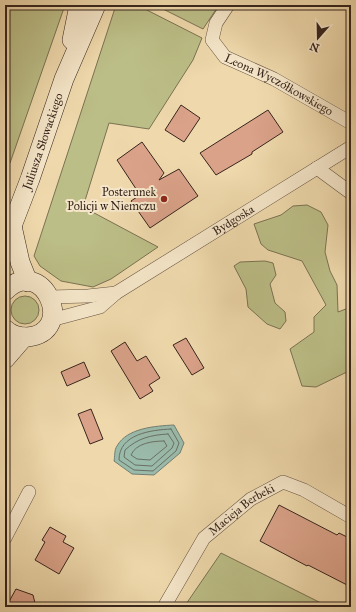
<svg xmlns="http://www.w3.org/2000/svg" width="356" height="612" viewBox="0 0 356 612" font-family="'IM FELL Great Primer',serif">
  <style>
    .green { fill: #bcbe87; stroke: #7a7252 }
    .water { fill: #9abaaa; stroke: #727e72 }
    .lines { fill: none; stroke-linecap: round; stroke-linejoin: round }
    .shore { stroke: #687064; stroke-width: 1 }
    .building { fill: #daa289; stroke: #37251d }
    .street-casing { stroke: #655241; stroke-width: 14 }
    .secondary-casing { stroke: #37251d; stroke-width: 20 }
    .street { stroke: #f5e6c9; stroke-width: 13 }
    .secondary { stroke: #f5e6c9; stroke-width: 19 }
    .poi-dot { fill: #8f2418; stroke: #f5e6c9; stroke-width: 1.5 }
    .labels { text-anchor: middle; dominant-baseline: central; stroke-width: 4; stroke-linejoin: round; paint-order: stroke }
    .street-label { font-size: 12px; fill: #37251d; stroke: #f5e6c9 }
    .poi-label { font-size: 12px; fill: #37251d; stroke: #f5e6c9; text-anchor: end }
  </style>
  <rect width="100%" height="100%" fill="#efd9ac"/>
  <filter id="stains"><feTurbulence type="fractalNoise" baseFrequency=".005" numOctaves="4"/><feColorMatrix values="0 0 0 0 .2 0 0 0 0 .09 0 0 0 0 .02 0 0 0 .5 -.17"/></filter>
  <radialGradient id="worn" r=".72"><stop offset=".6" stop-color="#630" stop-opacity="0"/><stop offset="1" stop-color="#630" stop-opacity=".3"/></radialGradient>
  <g class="green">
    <path d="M5,5h60l-55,158 -5,-2z"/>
    <path d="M116,5h21l65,33 -9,22 -44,69 -40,-6 -26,84 75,40 -47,32 -18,8 -32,-6 -21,-15 -6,-10z"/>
    <path d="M155,5h64l-16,24z"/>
    <path d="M307,205l14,7 7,13 -3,27 5,19 7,14 1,27 13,-5v63l-35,17 -14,-1 -12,-37 24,-17v-15l12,-12 -24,-44 -34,-11 -7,-6 -7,-20 27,-9 12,-9z"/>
    <path d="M265,261l8,2 3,12 -6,9 5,19 10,9 1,9 -6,8 -13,-5 -19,-17 -2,-18 -12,-23 6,-4z"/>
    <circle cx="25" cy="310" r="14"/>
    <path d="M221,553l108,54h-145z"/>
  </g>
  <path class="water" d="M174,425l10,18 -4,10 -26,22 -22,-1 -18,-13c1,-4 0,-11 3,-15 10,-18 38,-20 57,-21z"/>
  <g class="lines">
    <g class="shore">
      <path d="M171,429l8,14 -3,8 -23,20 -19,-1 -15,-10c0,-26 32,-30 52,-31z"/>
      <path d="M168,434l6,9 -2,5 -20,18 -17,-1 -11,-8 1,-7c13,-12 26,-15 43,-16z"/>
      <path d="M164,441l3,5 -17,14 -13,-1 -6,-4c5,-12 22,-14 33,-14z"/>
    </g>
  </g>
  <g class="building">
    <path d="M181,105l19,13 -16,24 -19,-12z"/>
    <path d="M268,110l15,22 -31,20v2l-36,21 -16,-22z"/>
    <path d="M142,142l22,31 -5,7 20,-11 19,27 -48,32 -19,-27 9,-6 -23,-35z"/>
    <path d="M186,338l18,30 -12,7 -19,-30z"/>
    <path d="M125,342l12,19 9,-5 14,22 -11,7 4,6 -13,8 -29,-48z"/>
    <path d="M84,362l6,14 -23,10 -6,-14z"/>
    <path d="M91,409l12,30 -13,5 -12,-30z"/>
    <path d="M279,505l58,30 2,-2 12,6v48l-43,-22 -1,1 -47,-25z"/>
    <path d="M50,527l16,9 -3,6 11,6 -15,26 -24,-14 10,-18 -3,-2z"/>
    <path d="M16,589l17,6 3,12h-30z"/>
  </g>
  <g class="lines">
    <g class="street-casing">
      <g id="street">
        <path id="s1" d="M228,5l-12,18 -4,17 13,17 49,22 77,44"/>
        <path d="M317,168l34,25"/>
        <path d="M50,297l38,-1 28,-3"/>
        <path id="s2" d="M51,320l49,-13 16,-14 235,-146"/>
        <path d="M5,538l24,-46"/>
        <path id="s3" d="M164,607l40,-69 47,-39 32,-17 21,8 47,27"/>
      </g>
    </g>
    <g class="secondary-casing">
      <g id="secondary">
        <path d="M72,40l7,-35"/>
        <path d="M12,226l8,36 8,20"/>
        <path id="s4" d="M5,238l7,-12 18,-47 34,-100 32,-74"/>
        <path d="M5,291c38,-38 73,42 22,46 -8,0 -16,-2 -22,-8"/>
        <path d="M5,359l19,-22"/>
      </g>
    </g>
    <use href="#street" class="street"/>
    <use href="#secondary" class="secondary"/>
  </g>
  <circle class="poi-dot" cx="164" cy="199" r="4"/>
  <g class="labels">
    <g class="street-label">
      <text stroke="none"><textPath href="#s1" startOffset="121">Leona Wyczółkowskiego</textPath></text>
      <text stroke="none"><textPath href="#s4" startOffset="104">Juliusza Słowackiego</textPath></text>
      <text stroke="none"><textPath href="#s2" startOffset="210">Bydgoska</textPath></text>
      <text stroke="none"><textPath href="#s3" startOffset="127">Macieja Berbeki</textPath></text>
    </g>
    <g class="poi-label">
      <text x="156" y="192">Posterunek<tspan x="156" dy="14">Policji w Niemczu</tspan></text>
    </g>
  </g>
  <rect width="356" height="612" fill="none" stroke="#efd9ac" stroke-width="20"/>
  <rect x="6" y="6" width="344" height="600" fill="none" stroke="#37251d" stroke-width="2"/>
  <rect x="10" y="10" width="336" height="592" fill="none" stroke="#37251d"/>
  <g transform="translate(318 38) rotate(200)" stroke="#f5e6c9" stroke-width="3" paint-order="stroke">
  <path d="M0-3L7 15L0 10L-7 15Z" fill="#37251d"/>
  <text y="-6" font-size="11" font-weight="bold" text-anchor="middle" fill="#37251d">N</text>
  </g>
  <rect width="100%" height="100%" filter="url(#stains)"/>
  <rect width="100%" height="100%" fill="url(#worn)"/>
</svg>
